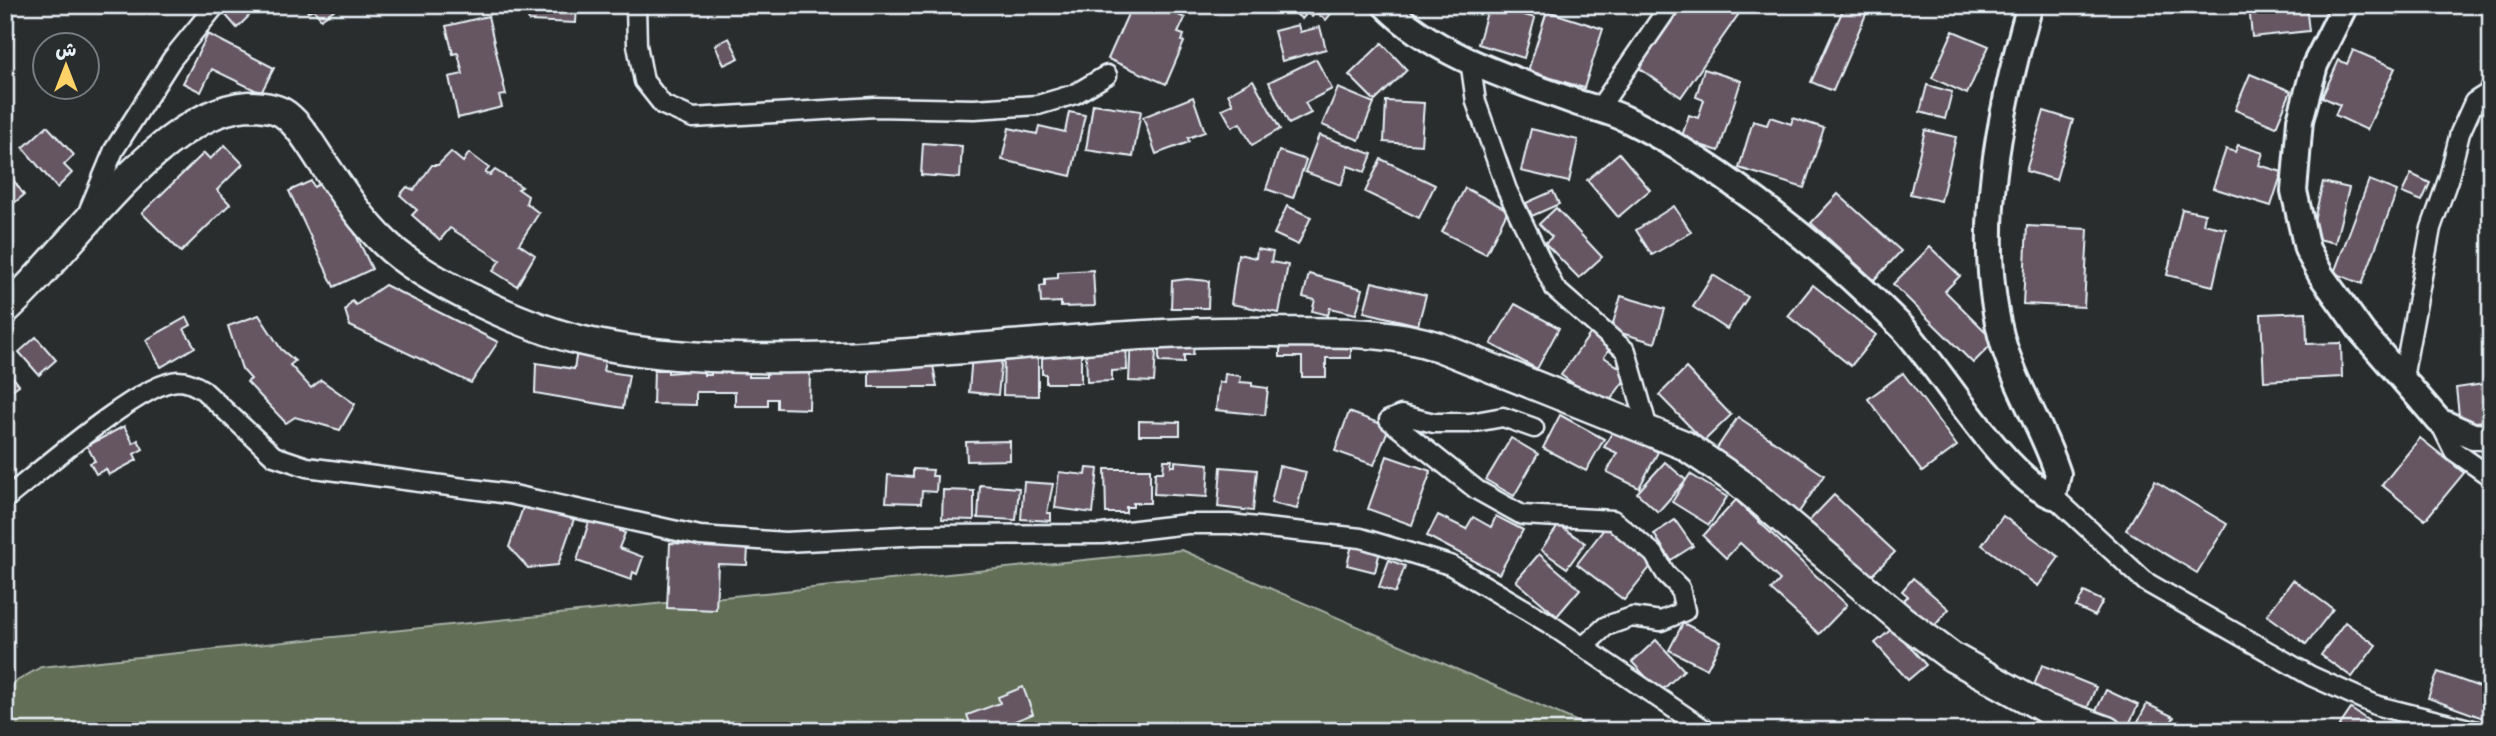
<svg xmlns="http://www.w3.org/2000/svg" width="2496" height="736" viewBox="0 0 2496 736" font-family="Kalam,'Playpen Sans Arabic',sans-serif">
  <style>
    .green { fill: #626e55; stroke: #a5b0a6; stroke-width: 2 }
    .building { fill: #665762; stroke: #e8f1f8; stroke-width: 2 }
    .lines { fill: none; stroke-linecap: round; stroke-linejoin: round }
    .street-casing { stroke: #e8f1f8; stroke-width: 23 }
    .secondary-casing { stroke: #e8f1f8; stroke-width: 30 }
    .primary-casing { stroke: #e8f1f8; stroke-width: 33 }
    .street { stroke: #2a2d2e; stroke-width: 18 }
    .secondary { stroke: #2a2d2e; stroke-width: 24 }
    .primary { stroke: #2a2d2e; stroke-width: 28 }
  </style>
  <rect width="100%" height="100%" fill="#2a2d2e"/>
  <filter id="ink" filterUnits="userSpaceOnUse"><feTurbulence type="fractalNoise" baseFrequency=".0143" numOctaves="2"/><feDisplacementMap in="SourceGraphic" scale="14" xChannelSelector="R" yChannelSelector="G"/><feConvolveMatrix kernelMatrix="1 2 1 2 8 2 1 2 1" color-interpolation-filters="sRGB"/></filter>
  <g filter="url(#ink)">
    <path class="green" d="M1182,550l417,181h-1594v-43l36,-21z"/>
    <g class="building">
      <path d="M232,5h9l9,10 -13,13 -13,-15z"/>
      <path d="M304,5h37l-20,14 -8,-10 -5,3z"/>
      <path d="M514,5h63l-1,18 -47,-2 -4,-12 -11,-1z"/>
      <path d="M1132,5h46l-4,8 11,5 -7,15 6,2 -2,6 2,1 -18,42 -58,-25z"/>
      <path d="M1285,5h53l-12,15 -10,-7 -4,4 -5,-4 -5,6z"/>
      <path d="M1489,5l46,13 -11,40 -46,-14z"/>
      <path d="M1683,5h62l-64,92 -42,-29z"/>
      <path d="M1845,5h25l-37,86 -22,-9z"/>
      <path d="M2249,5h57l3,26 -57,6z"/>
      <path d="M1547,11l56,18 -19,59 -56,-17z"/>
      <path d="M488,16l18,79 -7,1 3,11 -44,11 -9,-41 14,-3 -5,-21 -5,1 -7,-28z"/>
      <path d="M1298,25l2,7 20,-5 6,22 -44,12 -8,-30z"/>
      <path d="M1953,31l36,15 -22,48 -35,-16z"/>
      <path d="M208,34l66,34 -13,25 -49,-24 -11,23 -18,-9z"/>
      <path d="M729,38l10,20 -15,7 -9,-20z"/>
      <path d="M1382,43l25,27 -32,31 -26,-26z"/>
      <path d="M2353,50l42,18 -28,62 -32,-15 5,-10 -18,-8 17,-37 8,4z"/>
      <path d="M1316,59l16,30 -27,14 6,10 -22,11 -20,-42z"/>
      <path d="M1704,69l37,12 -22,70 -38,-12 8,-24 9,3 6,-18 -8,-3z"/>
      <path d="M2250,74l41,17 -15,36 -41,-17z"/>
      <path d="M1253,80l27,49 -28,16 -12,-22 -8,4 -10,-18 11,-5 -5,-10z"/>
      <path d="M1927,85l25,7 -7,27 -25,-7z"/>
      <path d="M1338,88l36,15 -15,37 -37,-15z"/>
      <path d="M1193,97l12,35 -17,6 1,4 -33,12 -13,-37z"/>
      <path d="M1386,101l38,2 -3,42 -37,-3z"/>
      <path d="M1093,104l48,7 -8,46 -47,-7z"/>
      <path d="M2044,111l29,9 -17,60 -30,-9z"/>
      <path d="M1069,112l16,3 -14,61 -69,-16 7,-32 28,6 2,-8 26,6z"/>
      <path d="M1770,117l21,7 2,-6 31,10 -20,60 -65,-20 14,-47 14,4z"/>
      <path d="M47,126l27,29 -10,10 8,8 -15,15 -34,-40z"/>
      <path d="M1531,129l47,11 -9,42 -48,-11z"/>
      <path d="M1925,130l31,7 -15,64 -31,-7z"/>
      <path d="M1319,135l53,19 -7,18 -17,-6 -7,19 -36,-13z"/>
      <path d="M923,143l39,3 -2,32 -39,-3z"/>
      <path d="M225,145l18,19 -26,26 13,14 -49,48 -39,-39 62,-60 6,6z"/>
      <path d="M2238,145l25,8 -4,12 23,7 -11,34 -58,-18 13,-39 9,3z"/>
      <path d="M1279,151l27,9 -13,38 -27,-9z"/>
      <path d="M451,152l12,10 6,-9 20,15 -4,5 5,2 5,-5 27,17 -4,2 10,7 -2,7 13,10 -20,31 16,11 -18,31 -24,-15 7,-11 -50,-32 -10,12 -28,-25 5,-5 -17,-15 7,-8 7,3 18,-25h6z"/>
      <path d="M1619,153l31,37 -32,27 -31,-37z"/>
      <path d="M1381,159l54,26 -16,33 -54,-26z"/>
      <path d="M7,171l17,24 -15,12 6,8 -10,7z"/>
      <path d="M2411,174l19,9 -8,18 -20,-8z"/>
      <path d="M2369,180l28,11 -35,93 -28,-11z"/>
      <path d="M311,181l3,6 8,-4 5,12 8,-4 37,78 -38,18 -45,-96z"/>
      <path d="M2323,182l26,6 -14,55 -25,-6z"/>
      <path d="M1465,188l43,22 -22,44 -44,-22z"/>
      <path d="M1553,191l6,13 -27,12 -6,-13z"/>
      <path d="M1838,194l63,57 -27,29 -63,-57z"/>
      <path d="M1287,206l24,11 -13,28 -24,-11z"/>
      <path d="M1674,206l17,26 -39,23 -16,-25z"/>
      <path d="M1556,208l46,49 -23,21 -34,-35 7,-6 -13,-13z"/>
      <path d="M2182,209l23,5 -2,10 23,5 -13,57 -46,-11z"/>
      <path d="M2027,226l61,3 -4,78 -61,-3z"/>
      <path d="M1930,247l30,29 -15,15 50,50 -22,22 -80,-79z"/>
      <path d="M1257,249l16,3 -2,10 17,3 -9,48 -48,-9 7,-50 18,4z"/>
      <path d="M1093,270l2,36 -34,1v-5l-20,1 -1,-17 5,-1v-6l13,-1v-6z"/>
      <path d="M1309,274l54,15 -7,25 -26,-6 -2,7 -16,-4 3,-11 -12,-3z"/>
      <path d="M1713,275l35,22 -21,32 -34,-22z"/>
      <path d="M1187,279l22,2 -1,27h-37l1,-27z"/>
      <path d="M1372,282l54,13 -8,30 -54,-13z"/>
      <path d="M385,285l113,57 -27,41 -121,-57 -5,-16 7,-9 4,4z"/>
      <path d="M1813,285l63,50 -25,31 -63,-50z"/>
      <path d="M1621,296l44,13 -10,34 -44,-13z"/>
      <path d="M1515,304l44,24 -22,41 -46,-25z"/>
      <path d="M2306,312l1,32 34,-1 1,34 -78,4 -3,-67z"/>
      <path d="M259,315l22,34 14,12 -5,4 21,23 10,-8 34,24 -15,26 -45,-13 -9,6 -39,-41 4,-3 -9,-10 -14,-43z"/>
      <path d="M187,317l4,8 -7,4 11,18 -34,20 -15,-27z"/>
      <path d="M1593,330l20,14 -9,13 25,17 -23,32 -45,-31z"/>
      <path d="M1131,336l26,1 -3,45 -25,-1z"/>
      <path d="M36,337l20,23 -17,15 -20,-23z"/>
      <path d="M1280,338h71v20h-25v19h-24v-20h-22z"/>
      <path d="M1126,341l1,29 -15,1v10l-25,1 -1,-35z"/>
      <path d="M1159,343l35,2 -1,10h-9v8l-25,-1z"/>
      <path d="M1081,345v38h-35v-9h-4v-20z"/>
      <path d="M577,351l29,5 -3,15 26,4 -6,33 -88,-15 1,-30 38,6z"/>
      <path d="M972,354l30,3 -4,38 -29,-3z"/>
      <path d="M1004,356l34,1v39l-35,-1z"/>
      <path d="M869,365h64l4,22h-68z"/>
      <path d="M5,367l14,18 -10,7 -4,-4z"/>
      <path d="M1686,368l45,47 -27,26 -45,-46z"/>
      <path d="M711,369l38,1v7h17v-4h44l-1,36 -32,-1v-9h-9v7h-33v-14h-39v13l-43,-1 1,-34h14v3l36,-3v5h7z"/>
      <path d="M1903,373l54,73 -35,26 -54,-73z"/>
      <path d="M1225,374l16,2 -1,6 12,1v3l16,2 -3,27 -49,-5 3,-28 5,1z"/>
      <path d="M2491,383v37l-31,4 -4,-36z"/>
      <path d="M1349,412l40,15 -15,38 -39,-14z"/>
      <path d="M1560,415l44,24 -18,32 -43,-23z"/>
      <path d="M1738,417l86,58 -27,40 -86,-58z"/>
      <path d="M1139,421l41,1v13h-41z"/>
      <path d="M124,426l9,17 5,-3 5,9 -9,5 3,6 -28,15 -3,-6 -10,5 -6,-11 5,-2 -8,-15z"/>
      <path d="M1614,429l44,23 -19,36 -32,-16 10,-19 -13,-6z"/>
      <path d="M1511,438l27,16 -24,42 -28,-16z"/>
      <path d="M2420,438l44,35 -39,47 -43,-35z"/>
      <path d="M1010,441v19l-43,1 -1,-19z"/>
      <path d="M1387,456l44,15 -19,54 -44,-16z"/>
      <path d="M1164,460h8l-1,6h4v-5l34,3 -2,33 -53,-3 1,-22h8z"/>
      <path d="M1665,462l21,18 -28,32 -21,-19z"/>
      <path d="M1279,466l27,6 -9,37 -26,-6z"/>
      <path d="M1221,467l36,3 -4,41 -35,-4z"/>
      <path d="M1087,468l11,1 -5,44 -38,-5 4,-36 27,3z"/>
      <path d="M913,469l20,1 -1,6h5l-1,16 -14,-1 -1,12 -35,-1 2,-27 25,2z"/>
      <path d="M1105,469h45v34h-17v4h-7v6h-20z"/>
      <path d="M1690,474l37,23 -18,28 -37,-23z"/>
      <path d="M2155,481l72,43 -30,49 -71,-43z"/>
      <path d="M1024,482l29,2 -6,29h4v8l-30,-2z"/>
      <path d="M980,485l39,3 -3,32 -38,-2z"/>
      <path d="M943,490l31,1v29l-32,-1z"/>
      <path d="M1834,495l61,57 -26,26 -60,-57z"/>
      <path d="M1736,500l111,105 -28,29 -48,-44 9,-10 -40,-37 -14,15 -23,-22z"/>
      <path d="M524,505l51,11 -17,49 -30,3 -19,-21z"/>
      <path d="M591,515l31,10 -2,6 5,2 -6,15 24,9 -6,17 -4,-2 -2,8 -54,-19z"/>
      <path d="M1438,515l28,14 7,-12 18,10 5,-11 27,14 -24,44 -72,-38z"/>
      <path d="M2003,516l56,41 -21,29 -56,-41z"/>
      <path d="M1675,520l18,26 -22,14 -17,-26z"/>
      <path d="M1608,524l47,37 -31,39 -47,-36z"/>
      <path d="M1559,525l26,18 -18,25 -26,-18z"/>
      <path d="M670,543l78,4 -1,18 -29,-1 -2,46 -49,-2z"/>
      <path d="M1352,545l28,6 -5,21 -28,-7z"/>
      <path d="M1539,554l41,35 -23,27 -41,-35z"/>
      <path d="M1389,560l16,6 -10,27 -16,-6z"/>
      <path d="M1913,578l36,31 -18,21 -31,-26 8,-8 -6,-5z"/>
      <path d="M2293,580l40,29 -27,35 -39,-29z"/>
      <path d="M2084,592l19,9 -8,15 -19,-9z"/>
      <path d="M2345,622l31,23 -24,32 -31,-22z"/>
      <path d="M1683,623l38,19 -14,27 -38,-19z"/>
      <path d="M1893,628l33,37 -18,15 -33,-37z"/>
      <path d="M1656,640l28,30 -24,22 -28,-30z"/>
      <path d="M2042,665l54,22 -9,22 -54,-21z"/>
      <path d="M2438,672l53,19v14l-3,-1 -5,14 -55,-20z"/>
      <path d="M1023,687l10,27 -44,17h-16l-6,-16 33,-12 -2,-6z"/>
      <path d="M2106,690l32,15 -12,26h-8l-26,-12z"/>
      <path d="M2147,704l27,13 -7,14 -33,-2z"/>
      <path d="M2351,709l33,22h-48z"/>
      <path d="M2200,725l14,6h-16z"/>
    </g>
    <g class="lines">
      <g class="street-casing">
        <g id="street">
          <path d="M636,5l1,40 7,36 19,24 30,13 182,-11 99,2 64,-4 37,-11 32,-19"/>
          <path d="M1470,60l6,42 31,88 48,99 71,62 22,78"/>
          <path d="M1598,110l72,-105"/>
          <path d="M89,210l25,-60 58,-91 44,-54"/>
          <path d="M2403,378l28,-150 18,-51 11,-44 14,-31 17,-11"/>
          <path d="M2439,421l15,30 37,26"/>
          <path d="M1534,428l-31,-11 -33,6h-36l-33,-8 -12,5 88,70 45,25 91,5 41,34 12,20 14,14 5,23 -24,10 -29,-4 -26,9 -22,20"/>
          <path d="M2053,496l93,86 165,94 67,30 99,25"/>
          <path d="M5,499c33,-26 136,-117 173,-118 10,0 17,4 25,9l71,66 33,11 202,27 191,42 85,6 137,-7 180,-1 85,-10h42l132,14 89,27 98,58 159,108"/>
        </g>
      </g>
      <g class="secondary-casing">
        <g id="secondary">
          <path d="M1385,5c50,51 128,74 193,98 16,5 35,9 50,17 53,26 105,62 151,98 43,33 85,71 123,109 39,41 101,150 151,169l5,-22c-14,-44 -40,-83 -54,-128 -32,-106 -4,-237 26,-341"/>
          <path d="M2345,5l-30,60 -15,55 -6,71 13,58 14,26 41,57 77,89 34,15 18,1"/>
        </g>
      </g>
      <g class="primary-casing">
        <path id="primary" d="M5,310c65,-57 153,-198 243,-204 13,0 28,1 38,9 15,12 25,30 35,45 19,28 39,59 64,83 40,39 140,83 194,97 74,18 150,19 225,18 156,-3 311,-29 468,-26 57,1 112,-3 167,15l245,98 56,38 162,137 50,37 94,52 61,22"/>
      </g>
      <use href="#street" class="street"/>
      <use href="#secondary" class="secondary"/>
      <use href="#primary" class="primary"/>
    </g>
  </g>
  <rect width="2496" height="736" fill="none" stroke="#2a2d2e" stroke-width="28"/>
  <rect x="14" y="14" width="2468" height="708" fill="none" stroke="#e8f1f8" stroke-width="2.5" filter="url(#ink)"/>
  <g transform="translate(66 66)"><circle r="33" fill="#2a2d2e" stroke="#767b7f" stroke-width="2"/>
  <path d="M0-5L12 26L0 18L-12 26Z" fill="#ffd166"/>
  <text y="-10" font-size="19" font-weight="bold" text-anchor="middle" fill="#e8f1f8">ش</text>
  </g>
</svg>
